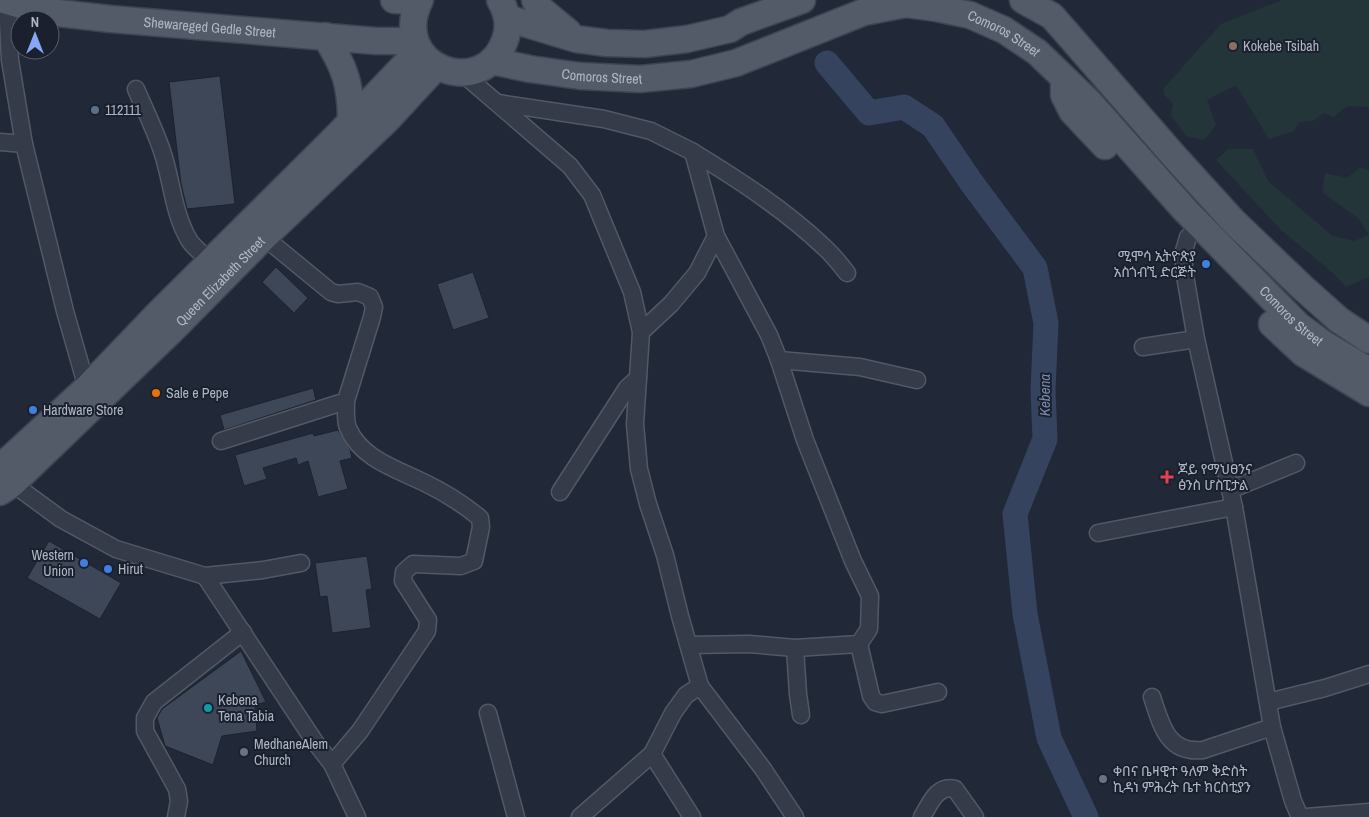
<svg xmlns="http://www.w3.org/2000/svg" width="1369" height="817" viewBox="0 0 1369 817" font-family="'Archivo Narrow','Noto Sans Ethiopic',sans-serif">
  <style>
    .green { fill: #233539 }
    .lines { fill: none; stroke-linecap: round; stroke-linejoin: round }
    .river { stroke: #35435f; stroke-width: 25 }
    .building { fill: #3d4758; stroke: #1c222f }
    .street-casing { stroke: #525966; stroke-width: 19 }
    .primary-casing { stroke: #3e4452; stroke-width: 29 }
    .street { stroke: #353b48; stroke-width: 16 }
    .primary { stroke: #535a68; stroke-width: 26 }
    .education-dot { fill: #8d6e63; stroke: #1a202d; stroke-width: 2 }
    .service-dot { fill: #5c6f8a; stroke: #1a202d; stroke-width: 2 }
    .shop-dot { fill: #3f7fe0; stroke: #1a202d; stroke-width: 2 }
    .food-dot { fill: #e8710a; stroke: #1a202d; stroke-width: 2 }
    .health-dot { fill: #e0444e; stroke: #1a202d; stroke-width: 2 }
    .culture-dot { fill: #0f9aa8; stroke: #1a202d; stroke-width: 2 }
    .worship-dot { fill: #6b7280; stroke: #1a202d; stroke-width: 2 }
    .labels { text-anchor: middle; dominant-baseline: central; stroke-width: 4; stroke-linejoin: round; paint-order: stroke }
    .street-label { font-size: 14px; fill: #afb6c5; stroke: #1a202d }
    .poi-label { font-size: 14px; fill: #afb6c5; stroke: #1a202d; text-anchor: start }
    .water-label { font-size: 15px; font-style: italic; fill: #788aac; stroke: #1a202d }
  </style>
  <rect width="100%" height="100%" fill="#212938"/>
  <g class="green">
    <path d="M1282,0h87v107l-22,-1 -13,11 -10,-4 -11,8 -14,1 -5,9 -25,8 -33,-54 -29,15 9,25 -12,15 -18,-4 -15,-21 2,-11 -9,-10v-6l57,-64z"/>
    <path d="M1228,149h25l15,32 65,55 21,5 15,-6v42l-23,10 -13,-14 -53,-44 -64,-69z"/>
    <path d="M1361,167l8,4v64l-11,-17 -36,-26 3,-19 22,5z"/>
  </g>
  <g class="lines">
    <path class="river" d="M827,63l42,50 35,-6 29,19 38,56 64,86 11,55 -3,67 2,49 -30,75 10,100 24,124 37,79"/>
  </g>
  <g class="building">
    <path d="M220,76l15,128 -48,5 -6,-25 -12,-102z"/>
    <path d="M276,267l32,31 -14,15 -32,-31z"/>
    <path d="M473,272l16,46 -36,12 -16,-46z"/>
    <path d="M313,388l3,12 -92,30 -4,-15z"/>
    <path d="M338,430l12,19 2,9 -12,3 8,28 -30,8 -10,-36 -10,4 -2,-7 -33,10 4,11 -23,7 -9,-31 78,-22 1,3z"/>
    <path d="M49,541l72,42 -21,36 -73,-41z"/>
    <path d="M367,556l5,33 -6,1 5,38 -39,5 -5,-37 -7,1 -5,-34z"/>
    <path d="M241,651l25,51 -11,3 2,26 -35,5 -9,29 -48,-19 -8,-28 5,-9z"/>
  </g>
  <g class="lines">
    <g class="street-casing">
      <g id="street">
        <path d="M7,2l3,58 14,84 41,167 22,77"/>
        <path d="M462,73l108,93 22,29 40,97 9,40 -6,92 4,45 9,35 17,51 15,61 20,70 63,83 32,48"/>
        <path d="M136,89c9,21 19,41 26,62 10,29 11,62 27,89 5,8 15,15 22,22"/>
        <path d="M498,103l106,16 47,12 42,21 23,84 53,99 10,25 26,80 48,121 17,35 -1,33 -10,15 -64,4 -46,-4 -60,1"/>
        <path d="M0,142l24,2"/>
        <path d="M693,152c46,28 92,58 131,95 9,8 16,17 23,26"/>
        <path d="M1188,237l-4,14v19l12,69 38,168 38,220 21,74 7,16"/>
        <path d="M641,332l30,-28 26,-31 19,-37"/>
        <path d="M1143,347l53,-8"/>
        <path d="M779,360l81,7 57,13"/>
        <path d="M221,441l125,-40 26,-84 2,-10 -4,-10 -12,-5 -20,2 -7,-2 -67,-55"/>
        <path d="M5,478l56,41 55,30 89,27 58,-6 38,-7"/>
        <path d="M1230,490l66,-27"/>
        <path d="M560,492l67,-104 11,-10"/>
        <path d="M1098,533l136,-26"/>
        <path d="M205,576l110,166 17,22 25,53"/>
        <path d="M859,644l12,52 4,6 7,2 56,-12"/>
        <path d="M795,648l3,46 3,21"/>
        <path d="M1152,697c9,27 15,57 51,53l69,-23"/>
        <path d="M1268,702l57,-14 44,-14"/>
        <path d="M488,713l28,104"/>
        <path d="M332,764l28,-33 67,-100 1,-11 -25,-39 1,-9 9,-8 48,2 13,-5 7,-34 -1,-9c-17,-14 -36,-26 -55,-35 -28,-14 -64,-24 -77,-55 -3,-7 -2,-19 -2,-27"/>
        <path d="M176,817l3,-16 -2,-12 -32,-58v-13l9,-16 89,-70"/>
        <path d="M580,817l72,-63"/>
        <path d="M692,817l-40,-63 21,-41 13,-18 14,-9"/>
        <path d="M922,817c8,-13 15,-33 33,-28l20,28"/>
        <path d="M1306,817l63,-5"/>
      </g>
    </g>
    <g class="primary-casing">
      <g id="primary">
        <path id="s1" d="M4,0l37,11 70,8 265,22h39"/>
        <path d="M394,0l25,1"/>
        <path d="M420,0c-33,66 63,103 85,40 5,-13 2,-28 -5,-40"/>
        <path d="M535,0l3,7 30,25"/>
        <path d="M1023,0l29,16 122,140 60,66 68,65 37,33 30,20"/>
        <path d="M507,18l69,21 31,4 38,1 42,-5 43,-10 11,-7 61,-22"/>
        <path d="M325,36c20,31 26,49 26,86"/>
        <path id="s2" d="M492,61l38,8 50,7 60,3 51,-5 45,-11 128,-51 42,-8 30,4 34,7 34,15 33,22 51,49 97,109 113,115 24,18 47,28"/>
        <path d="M1064,80v15l8,16 33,35"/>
        <path d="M1272,324l31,29 66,40"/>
        <path d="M0,468l87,-80 70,-73 181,-180 81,-85"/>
        <path id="s3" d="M0,492l12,-8 158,-152 94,-95 124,-118 48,-52"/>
      </g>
    </g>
    <use href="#street" class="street"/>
    <use href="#primary" class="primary"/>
  </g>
  <circle class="education-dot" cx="1233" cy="46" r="5"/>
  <circle class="service-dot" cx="95" cy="110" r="5"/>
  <g class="shop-dot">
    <circle cx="1206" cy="264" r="5"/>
    <circle cx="33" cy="410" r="5"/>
    <circle cx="84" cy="563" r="5"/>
    <circle cx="108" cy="569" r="5"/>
  </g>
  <circle class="food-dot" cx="156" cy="393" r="5"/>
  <path class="health-dot" d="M1164.5 469.5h5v5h5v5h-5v5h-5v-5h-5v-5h5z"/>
  <circle class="culture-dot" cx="208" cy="708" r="5"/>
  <g class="worship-dot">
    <circle cx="244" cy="752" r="5"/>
    <circle cx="1103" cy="779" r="5"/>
  </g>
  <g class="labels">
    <g class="street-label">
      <text stroke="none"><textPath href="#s1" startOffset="208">Shewareged Gedle Street</textPath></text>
      <text stroke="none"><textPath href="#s2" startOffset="531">Comoros Street</textPath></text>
      <text stroke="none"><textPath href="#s2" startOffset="111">Comoros Street</textPath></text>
      <text stroke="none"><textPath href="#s3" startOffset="305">Queen Elizabeth Street</textPath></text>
      <text stroke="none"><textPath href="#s2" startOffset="936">Comoros Street</textPath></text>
    </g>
    <g class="poi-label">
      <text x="1243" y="46">Kokebe Tsibah</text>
      <text x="105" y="110">112111</text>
      <text x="1196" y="256" text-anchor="end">ሚሞሳ ኢትዮጵያ<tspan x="1196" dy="16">አስጎብኚ ድርጅት</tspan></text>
      <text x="166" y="393">Sale e Pepe</text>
      <text x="43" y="410">Hardware Store</text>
      <text x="1178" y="469">ጆይ የማህፀንና<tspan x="1178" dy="16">ፅንስ ሆስፒታል</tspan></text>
      <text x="74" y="555" text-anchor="end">Western<tspan x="74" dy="16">Union</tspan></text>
      <text x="118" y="569">Hirut</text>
      <text x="218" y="700">Kebena<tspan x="218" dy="16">Tena Tabia</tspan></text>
      <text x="254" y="744">MedhaneAlem<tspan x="254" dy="16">Church</tspan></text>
      <text x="1113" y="771">ቀበና ቤዛዊተ ዓለም ቅድስት<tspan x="1113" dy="16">ኪዳነ ምሕረት ቤተ ክርስቲያን</tspan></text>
    </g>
    <g class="water-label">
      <text transform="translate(1044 395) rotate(-90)">Kebena</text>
    </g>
  </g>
  <g transform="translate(35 35)"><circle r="24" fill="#1a202d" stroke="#565c6a"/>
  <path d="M0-4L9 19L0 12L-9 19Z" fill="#85a7f4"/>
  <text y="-8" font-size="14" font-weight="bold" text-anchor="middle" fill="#afb6c5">N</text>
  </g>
</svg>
